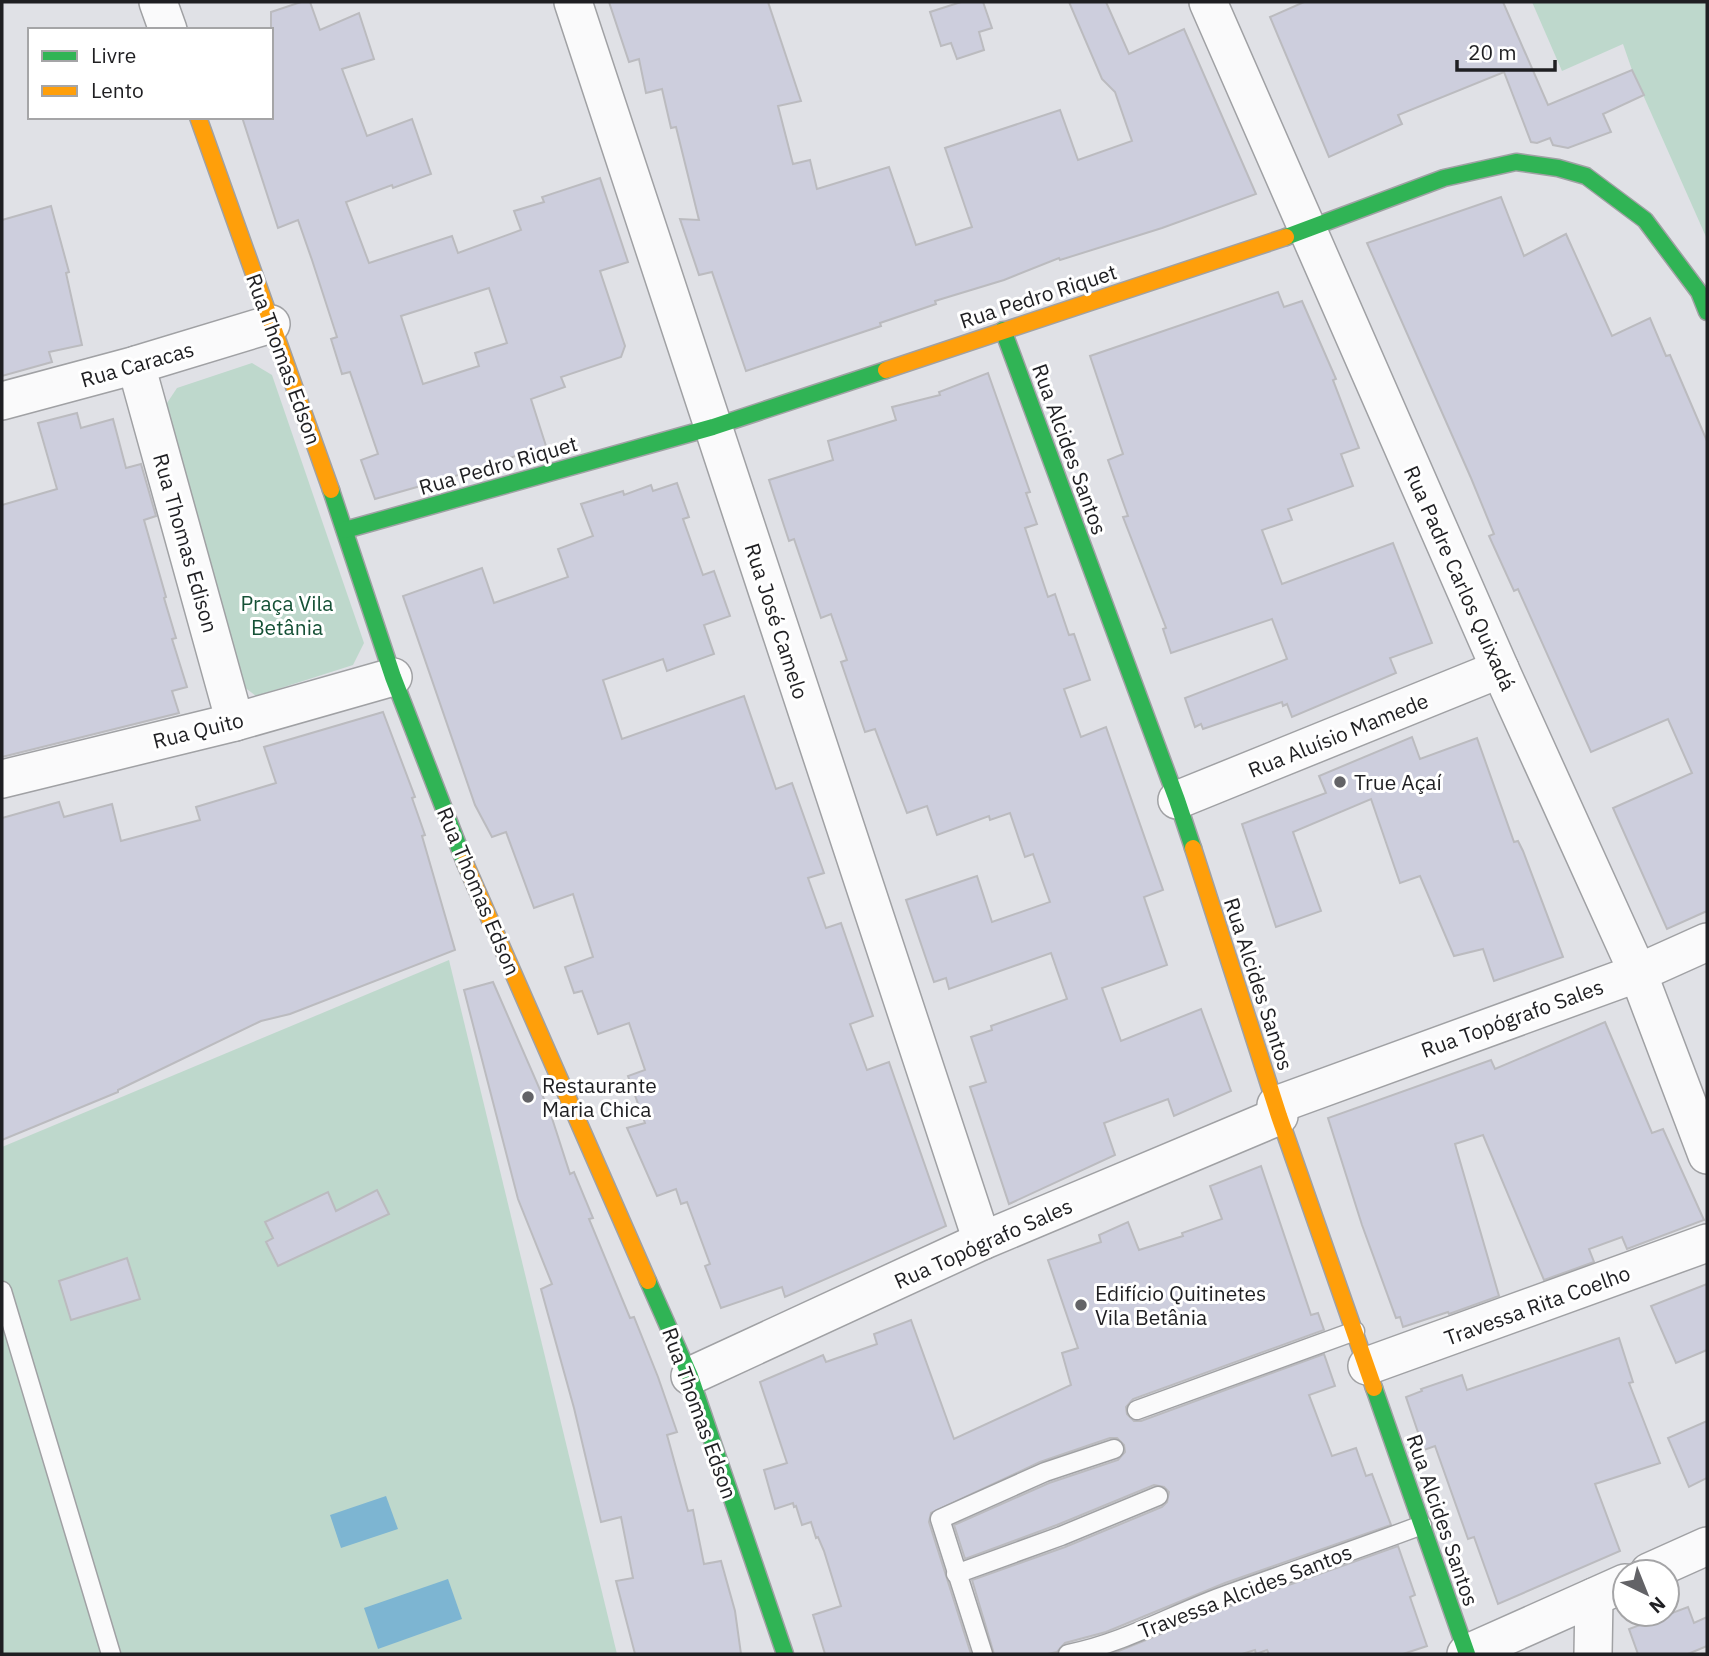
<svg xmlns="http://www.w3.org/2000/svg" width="1709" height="1656" viewBox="0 0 1709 1656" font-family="'IBM Plex Sans',sans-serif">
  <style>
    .green { fill: #bed8cc }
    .water { fill: #7db5d2 }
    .building { fill: #cdcedd; stroke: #bbbbbf; stroke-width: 2; fill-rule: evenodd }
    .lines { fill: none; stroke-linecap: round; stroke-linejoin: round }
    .lane-casing { stroke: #a0a1a4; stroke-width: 21 }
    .street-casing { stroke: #a0a1a4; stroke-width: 40 }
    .fast-casing { stroke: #a0a1a4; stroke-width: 19 }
    .slow-casing { stroke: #a0a1a4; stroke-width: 19 }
    .lane { stroke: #fafafb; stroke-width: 18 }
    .street { stroke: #fafafb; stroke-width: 37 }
    .fast { stroke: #30b455; stroke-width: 16 }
    .slow { stroke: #ff9f0a; stroke-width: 16 }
    .poi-dot { fill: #636367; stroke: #fff; stroke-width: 2.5 }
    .labels { text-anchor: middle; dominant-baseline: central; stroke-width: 6; stroke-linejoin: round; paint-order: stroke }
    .street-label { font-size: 21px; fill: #1f1f22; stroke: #fff }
    .park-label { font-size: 21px; fill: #155136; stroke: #fff }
    .poi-label { font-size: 21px; fill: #1f1f22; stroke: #fff; text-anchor: start }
  </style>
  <rect width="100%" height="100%" fill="#e0e1e6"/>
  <g class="green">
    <path d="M1532,2h175v237l-75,-169 -9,-26 -61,27z"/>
    <path d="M252,363l20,12 92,268 -11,22 -97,31 -17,-13 -76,-274 14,-21z"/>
    <path d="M449,960l168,694h-615v-507z"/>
  </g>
  <g class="water">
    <path d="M386,1496l12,33 -57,19 -11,-33z"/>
    <path d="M448,1579l14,40 -84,30 -14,-41z"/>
  </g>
  <g class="building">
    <path d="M301,2h9l10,28 39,-17 15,46 -32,10 25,67 45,-17 19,55 -38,14 -1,-3 -46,17 23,61 83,-27 6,17 63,-23 -7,-19 30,-9 -2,-5 58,-19 28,84 -28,9 25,75 -4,11 -60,20 4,10 -34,12 15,47 -94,31 -77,22 -14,-39 17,-6 -28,-82 -8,2 -11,-35 6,-2 -25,-77 -14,-40 -20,8 -36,-111h29v-105zM489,288l18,55 -32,10 4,13 -56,18 -22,-68z"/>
    <path d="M609,2h159l33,99 -23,5 15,58 17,-4 7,29 72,-22 27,78 56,-18 -27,-79 115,-38 18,50 54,-19 -17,-49 -13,-13 -33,-77h37l23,52 55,-25 72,165 -94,34 -102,32 -1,-2 -55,22 -69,21 1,3 -56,19 1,3 -135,45 -34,-99 -13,3 -19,-56 19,1 -23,-93 -5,1 -9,-39 -16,4 -7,-34 -10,3z"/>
    <path d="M961,2h22l9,26 -13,4 5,18 -27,9 -6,-16 -10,3 -11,-34z"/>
    <path d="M1304,2h199l45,103 84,-35 12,25 -41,19 8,18 -43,16 -15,-3 -3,-7 -13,5 -6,-1 -27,-70 -106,43 4,9 -73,33 -59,-140z"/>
    <path d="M1501,197l23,59 42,-22 46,102 38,-18 16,38 4,-1 37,86v470l-40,18 -54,-121 79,-35 -24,-54 -77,33 -73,-163 -4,2 -25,-55 5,-2 -23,-56 -104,-235z"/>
    <path d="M51,206l18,66 -3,1 16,72 -33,7 3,10 -50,14v-156z"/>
    <path d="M1278,292l6,15 18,-6 34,78 -3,1 26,68 -18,6 12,32 -65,23 4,11 -30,10 20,54 111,-41 39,100 -42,15 6,15 -104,44 -5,-13 -4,2 -1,-4 -79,27 -2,-5 -6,3 -10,-29 102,-39 -15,-40 -101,34 -8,-24 3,-1 -43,-111 5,-1 -20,-56 15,-6 -33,-98z"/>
    <path d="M988,373l42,119 -4,1 11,31 -12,4 23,69 7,-3 14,41 5,-1 16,46 -26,9 17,48 25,-10 57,163 -19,7 23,68 -65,23 19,53 80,-32 30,82 -57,25 -6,-17 -64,24 11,32 -106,49 -39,-117 16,-5 -15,-45 21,-7 -1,-4 76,-27 -16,-46 -102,36 -3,-11 -12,4 -28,-82 71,-24 15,46 58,-20 -17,-48 -8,3 -15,-44 -20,7 -1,-4 -52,19 -10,-29 -20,7 -32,-84 -10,3 -24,-70 6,-2 -16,-46 -10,4 -27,-79 -5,2 -20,-61 64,-20 -5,-19 68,-21 -4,-13 48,-12 -1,-3z"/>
    <path d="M77,413l4,15 32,-9 13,49 15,-4 15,52 -12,4 22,77 -2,1 12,40 -4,1 15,48 -15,4 7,22 -177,44v-252l55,-16 -19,-66z"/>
    <path d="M677,483l12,34 -6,2 20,56 11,-4 16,45 -26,9 10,29 -47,17 -4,-12 -60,21 19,59 122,-43 32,93 16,-6 32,90 -16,5 18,50 15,-5 32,93 -23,8 17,46 22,-8 57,164 -161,71 -3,-10 -61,21 -16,-42 5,-2 -23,-62 -6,2 -5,-15 -19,7 -30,-68 18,-5 -17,-47 17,-6 -16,-47 -31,11 -16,-43 -8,2 -9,-26 28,-10 -20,-63 -39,14 -28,-76 -14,5 -17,-32 -72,-209 79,-28 12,35 74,-26 -10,-28 35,-13 -12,-32 42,-13 1,4 27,-10 2,6z"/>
    <path d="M383,712l32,85 -3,1 13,37 -3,1 33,114 -165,64 -29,7 -143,69v2l-116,48v-322l57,-16 5,15 48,-13 9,37 79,-21 -4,-13 80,-24 -12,-36z"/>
    <path d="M1412,737l8,22 57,-21 37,104 4,-1 5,10 40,106 -69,24 -11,-32 -29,7 -34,-80 -20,7 -29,-84 -78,33 28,79 -45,16 -34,-103 84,-31 -7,-17z"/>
    <path d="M493,982l58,133 19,59 4,-2 19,46 -4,1 41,99 4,-1 24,60 19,55 -10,3 21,76 5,-1 11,54 17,-3 14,50 6,43h-106l-19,-73 17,-3 -12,-61 -20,5 -27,-114 -33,-119 11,-5 -34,-85 -54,-209z"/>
    <path d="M1605,1022l47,111 11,-4 41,91 -77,29 -5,-12 -33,12 5,13 -50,18 -61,-145 -28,9 44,152 -50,18 -1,-2 -45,15 -3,-10 -4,1 -34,-93 -34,-107 163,-58 4,9z"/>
    <path d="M1261,1166l50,149 7,-2 6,17 -191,69 -7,8 1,7 7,7h7l183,-67 11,32 -26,9 23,61 24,-8 10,28 6,-2 19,51 -166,58 -119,49 -41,11 -8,9 -9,2h-54l-22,-74 93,-33 97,-40 5,-5 2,-10 -5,-5 -10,-2 -97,40 -92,34 -11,-34 95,-42 69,-23 7,-8 -1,-7 -7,-7h-7l-70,24 -109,51 -2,9 42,132h-146l-12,-39 28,-9 -17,-55 -6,-14 -2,1 -5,-16 -9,3 -6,-19 -2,1 -1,-4 -18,6 -11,-39 23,-7 -27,-81 63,-27 3,7 51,-18 -3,-10 37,-14 43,119 117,-54 -9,-32 16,-5 -30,-88 53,-18 -2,-7 29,-13 11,28 44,-14 -1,-3 40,-14 -12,-33z"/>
    <path d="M377,1190l12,24 -111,52 -12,-24 7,-4 -8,-16 63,-30 8,19z"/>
    <path d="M127,1258l13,41 -69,21 -12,-39z"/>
    <path d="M1707,1284v66l-31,13 -25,-57z"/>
    <path d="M1619,1338l14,44 -4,1 31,80 -65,21 25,67 -122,53 -24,-67 -6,2 -33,-93 -11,4 -18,-53 16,-6 -1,-2 41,-14 5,15z"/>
    <path d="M1707,1421v57l-18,9 -21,-49z"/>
    <path d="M1398,1546l17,49 -5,2 17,49 -24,8h-134l-2,-4 -11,4 -1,-4 -13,4h-131l122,-49z"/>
    <path d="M1688,1607l6,16 13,-6v29l-19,8h-50l-9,-25z"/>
  </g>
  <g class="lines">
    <g class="lane-casing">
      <g id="lane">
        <path d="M2,1291l109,363"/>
        <path d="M1137,1410l218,-79"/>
        <path d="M956,1574l105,-38 97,-40"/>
        <path d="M983,1654l-43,-135 105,-47 69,-23"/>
        <path d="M1068,1654c57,-11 107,-41 161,-60 64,-23 129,-45 193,-69"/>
      </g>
    </g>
    <g class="street-casing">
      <g id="street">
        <path d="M158,2l10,28"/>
        <path d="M573,2l409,1239"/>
        <path d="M1208,2l292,667 138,304 69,182"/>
        <path d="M136,365l99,357"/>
        <path d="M2,401l134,-36 135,-41"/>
        <path d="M2,779l233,-57 158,-45"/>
        <path d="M1177,800l323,-131"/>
        <path d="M1276,1105l362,-132 69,-31"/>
        <path d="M1367,1366l340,-123"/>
        <path d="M690,1376l292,-135 297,-125"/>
        <path d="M1649,1572l58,-26"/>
        <path d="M1466,1654l159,-71"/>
        <path d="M1593,1654l1,-57"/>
      </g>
    </g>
    <g class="fast-casing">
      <g id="fast">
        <path d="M1286,237l158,-59 72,-16 42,6 28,8 59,44 54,72 8,20"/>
        <path d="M1003,330l174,470 16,48"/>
        <path d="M331,490l62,187 72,186"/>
        <path d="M345,530l368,-103 173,-57"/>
        <path d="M648,1281l42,95 95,278"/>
        <path d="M1374,1388l93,266"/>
      </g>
    </g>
    <g class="slow-casing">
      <g id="slow">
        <path d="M198,117l133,373"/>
        <path d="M886,370l400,-133"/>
        <path d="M1193,848l86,268 95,272"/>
        <path d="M465,863l183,418"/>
      </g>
    </g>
    <use href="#lane" class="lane"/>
    <use href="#street" class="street"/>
    <use href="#fast" class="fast"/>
    <use href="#slow" class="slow"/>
  </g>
  <g class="poi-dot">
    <circle cx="1340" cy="782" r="7"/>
    <circle cx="528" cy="1097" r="7"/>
    <circle cx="1081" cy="1305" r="7"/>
  </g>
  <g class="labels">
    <g class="street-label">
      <text transform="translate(1038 296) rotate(-18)">Rua Pedro Riquet</text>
      <text transform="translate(284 359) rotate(70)">Rua Thomas Edson</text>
      <text transform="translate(137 364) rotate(-16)">Rua Caracas</text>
      <text transform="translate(1070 449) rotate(70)">Rua Alcides Santos</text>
      <text transform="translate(498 465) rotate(-16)">Rua Pedro Riquet</text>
      <text transform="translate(186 543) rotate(74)">Rua Thomas Edison</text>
      <text transform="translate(1460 578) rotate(66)">Rua Padre Carlos Quixadá</text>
      <text transform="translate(777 621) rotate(72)">Rua José Camelo</text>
      <text transform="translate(198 730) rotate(-14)">Rua Quito</text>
      <text transform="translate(1338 735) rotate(-22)">Rua Aluísio Mamede</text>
      <text transform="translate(479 891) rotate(67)">Rua Thomas Edson</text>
      <text transform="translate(1259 984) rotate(72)">Rua Alcides Santos</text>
      <text transform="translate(1512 1018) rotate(-20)">Rua Topógrafo Sales</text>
      <text transform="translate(983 1243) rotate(-24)">Rua Topógrafo Sales</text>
      <text transform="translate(1537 1305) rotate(-20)">Travessa Rita Coelho</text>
      <text transform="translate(700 1413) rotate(70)">Rua Thomas Edson</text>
      <text transform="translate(1443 1520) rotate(71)">Rua Alcides Santos</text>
      <text transform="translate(1245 1591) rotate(-21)">Travessa Alcides Santos</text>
    </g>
    <g class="park-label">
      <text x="287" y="603">Praça Vila<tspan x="287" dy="24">Betânia</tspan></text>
    </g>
    <g class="poi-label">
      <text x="1354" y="782">True Açaí</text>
      <text x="542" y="1085">Restaurante<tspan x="542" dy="24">Maria Chica</tspan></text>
      <text x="1095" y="1293">Edifício Quitinetes<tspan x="1095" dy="24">Vila Betânia</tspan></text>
    </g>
  </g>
  <rect width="1709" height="1656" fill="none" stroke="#1f1f22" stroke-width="7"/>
  <rect x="28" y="28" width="245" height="91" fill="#ffffff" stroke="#a5a5a7" stroke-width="2"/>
  <rect x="42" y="51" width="35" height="10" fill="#30b455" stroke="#a5a5a7" stroke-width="2"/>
  <text x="91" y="63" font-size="21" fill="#1f1f22">Livre</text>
  <rect x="42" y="86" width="35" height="10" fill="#ff9f0a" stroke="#a5a5a7" stroke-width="2"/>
  <text x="91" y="98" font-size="21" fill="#1f1f22">Lento</text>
  <g transform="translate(1646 1593) rotate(137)"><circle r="33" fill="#ffffff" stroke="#a5a5a7" stroke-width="2"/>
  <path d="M0-5L12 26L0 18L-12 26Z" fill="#636367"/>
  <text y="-10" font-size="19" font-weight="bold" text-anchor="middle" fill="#1f1f22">N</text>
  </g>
  <path d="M1457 60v10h98v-10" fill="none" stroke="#1f1f22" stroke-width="3.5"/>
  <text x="1468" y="60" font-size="21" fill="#1f1f22" stroke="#ffffff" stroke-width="5" paint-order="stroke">20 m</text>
</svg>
